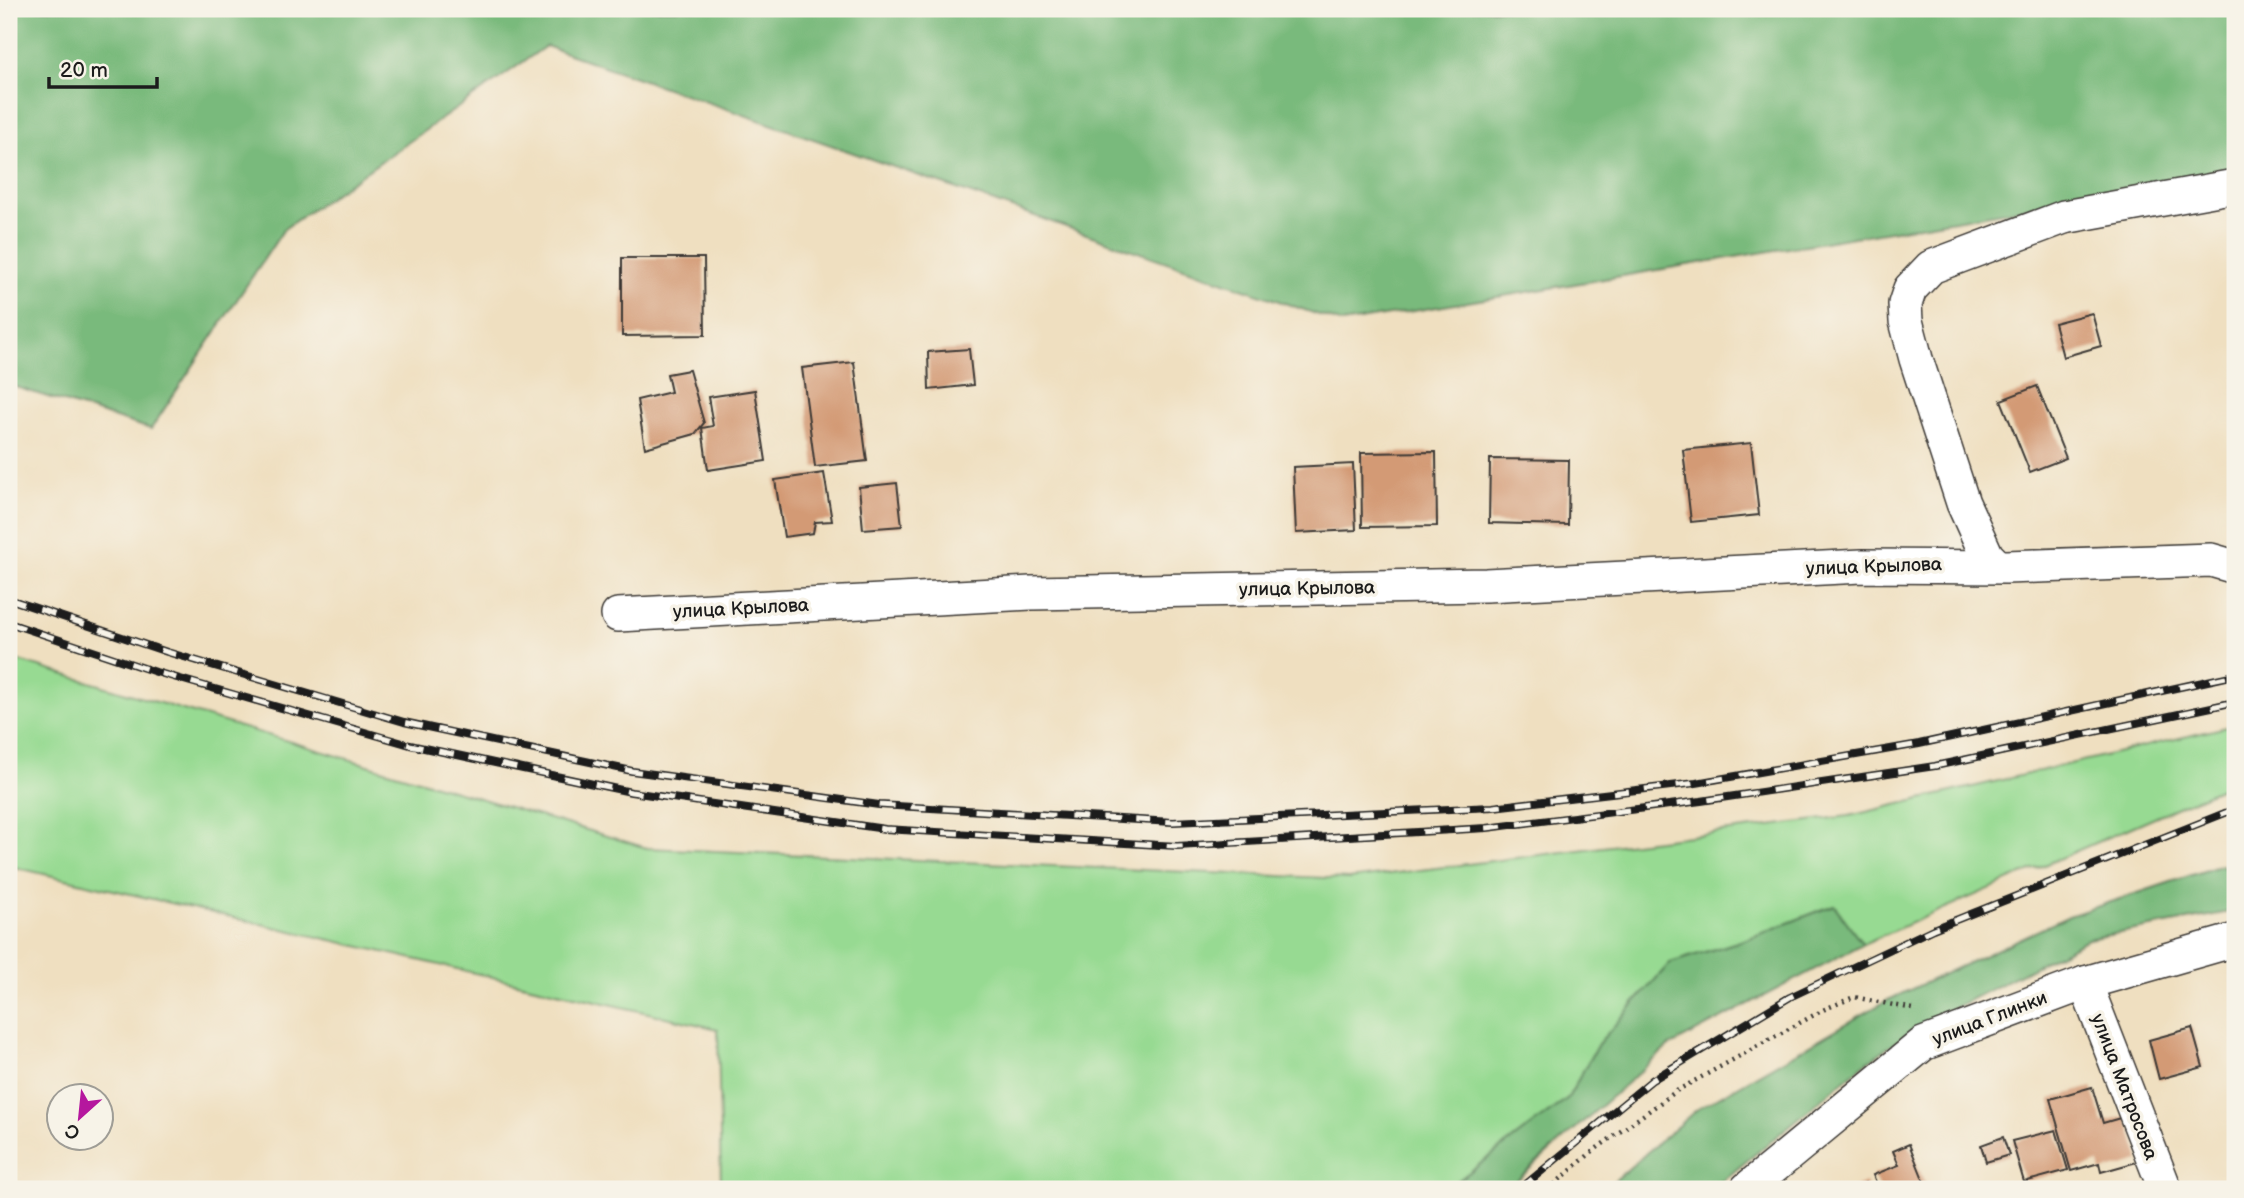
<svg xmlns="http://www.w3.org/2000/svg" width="2244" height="1198" viewBox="0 0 2244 1198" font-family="'Balsamiq Sans',sans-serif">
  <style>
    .green { fill: #97da92; stroke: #5a7b57; stroke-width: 2 }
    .forest { fill: #79ba7c; stroke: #4a6b4c; stroke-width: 2 }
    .building { fill: #d39a75 }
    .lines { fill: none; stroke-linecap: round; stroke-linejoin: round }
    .minor-casing { stroke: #3c3935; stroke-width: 36 }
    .path { stroke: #3c3935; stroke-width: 4.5; stroke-dasharray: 2 5; stroke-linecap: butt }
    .minor { stroke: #fff; stroke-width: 33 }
    .rail-casing { stroke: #1c1c1c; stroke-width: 8 }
    .rail { stroke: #f7f3e8; stroke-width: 5; stroke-dasharray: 16; stroke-linecap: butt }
    .labels { text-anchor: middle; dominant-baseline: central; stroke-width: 7; stroke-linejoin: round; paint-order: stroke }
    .street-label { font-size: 19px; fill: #1c1c1c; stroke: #f7f3e8 }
  </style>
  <rect width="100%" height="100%" fill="#f7f3e8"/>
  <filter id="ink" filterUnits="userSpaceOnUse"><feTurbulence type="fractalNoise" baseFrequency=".0143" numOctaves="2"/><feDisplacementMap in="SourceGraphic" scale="14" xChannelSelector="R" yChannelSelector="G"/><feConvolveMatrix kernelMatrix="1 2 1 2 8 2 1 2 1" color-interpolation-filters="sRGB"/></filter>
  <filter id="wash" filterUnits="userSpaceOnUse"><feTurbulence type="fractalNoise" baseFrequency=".00686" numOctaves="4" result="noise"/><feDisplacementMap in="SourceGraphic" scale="28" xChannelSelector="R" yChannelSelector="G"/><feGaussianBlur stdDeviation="1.57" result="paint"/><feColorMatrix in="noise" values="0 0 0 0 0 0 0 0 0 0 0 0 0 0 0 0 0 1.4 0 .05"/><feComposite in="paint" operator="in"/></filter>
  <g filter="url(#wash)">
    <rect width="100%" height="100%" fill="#efdfc0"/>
    <path class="green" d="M9,658l638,190 702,31 500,-63 386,-91v57l-372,162 -29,-39 -87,34 -77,24 -72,81 -30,54 -121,91h-726l-3,-160 -709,-163z"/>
    <g class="forest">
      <path d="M9,9h2226v164l-893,150 -796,-277 -262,183 -133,200 -142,-44z"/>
      <path d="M2222,865l13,11v35l-147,28 -169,87 -56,39 -150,124h-108l91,-79 190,-109 183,-85z"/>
      <path d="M1834,905l29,39 -194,102 -162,143h-60l121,-91 30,-54 72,-81 77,-24z"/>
    </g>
    <g id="blocks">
      <g class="building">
        <path d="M622,258h82l1,77 -83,1z"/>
        <path d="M2092,313l9,33 -38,11 -9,-34z"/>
        <path d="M969,349l4,36 -44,5 -1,-38z"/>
        <path d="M854,362l13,99 -52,6 -13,-99z"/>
        <path d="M689,370l15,53 -9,11 -50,14 -8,-48 34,-8 -4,-18z"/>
        <path d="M2037,386l29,72 -36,14 -29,-72z"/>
        <path d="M755,390l11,71 -58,9 -6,-42 11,-2 -5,-29z"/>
        <path d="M1751,443l8,72 -68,7 -8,-72z"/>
        <path d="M1436,452l1,74 -75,1 -1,-74z"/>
        <path d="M1490,459l79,1 -1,65 -79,-2z"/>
        <path d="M1353,464l3,66 -60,3 -3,-66z"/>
        <path d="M824,473l8,48 -17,1 -2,11 -29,4 -9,-57z"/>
        <path d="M897,483l5,43 -39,3 -4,-42z"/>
        <path d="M2192,1028l11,39 -44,12 -10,-39z"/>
        <path d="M2092,1087l11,36 24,-7 13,45 -39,11 -2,-9 -28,8 -21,-72z"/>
        <path d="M2056,1130l12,40 -44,12 -12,-41z"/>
        <path d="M2003,1137l6,18 -23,7 -5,-17z"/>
        <path d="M1909,1144l18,45h-48l-6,-14 26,-10 -6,-14z"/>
        <path d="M1865,1183l3,6h-16z"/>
      </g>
    </g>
  </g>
  <g filter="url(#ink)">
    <use href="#blocks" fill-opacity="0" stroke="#3c3935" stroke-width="2"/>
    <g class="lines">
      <g class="minor-casing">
        <g id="minor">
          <path d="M1996,565l-9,-9 -24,-53 -47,-144 -10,-38 -1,-17 5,-15 21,-22 133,-50 171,-31"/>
          <path d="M618,615l413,-22 455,-8 376,-19 144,1 205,-7 24,7"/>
          <path d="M2085,983l80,206"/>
          <path d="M1747,1189l176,-145 162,-61 150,-43"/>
        </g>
      </g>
      <path class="path" d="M1549,1189l44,-38 85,-61 147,-81 29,-12 59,12"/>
      <use href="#minor" class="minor"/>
      <g class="rail-casing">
        <g id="rail">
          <path d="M9,599l158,53 237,70 228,49 247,34 294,17 320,-15 203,-24 223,-39 316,-69"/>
          <path d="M9,623l147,49 254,73 221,47 254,37 292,17 310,-18 214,-27 234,-35 300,-64"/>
          <path d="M1520,1189l132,-109 138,-83 143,-68 302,-120"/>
        </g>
      </g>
      <use href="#rail" class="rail"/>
    </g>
  </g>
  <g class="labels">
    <g class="street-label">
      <text transform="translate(1874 567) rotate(-2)">улица Крылова</text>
      <text transform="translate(1307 589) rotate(-1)">улица Крылова</text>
      <text transform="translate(741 609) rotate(-3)">улица Крылова</text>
      <text transform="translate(1990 1019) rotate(-21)">улица Глинки</text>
      <text transform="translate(2124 1087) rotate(69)">улица Матросова</text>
    </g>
  </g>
  <rect width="2244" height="1198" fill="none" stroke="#f7f3e8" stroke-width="35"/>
  <g transform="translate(80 1117) rotate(207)"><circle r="33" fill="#f7f3e8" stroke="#9f9d96" stroke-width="2"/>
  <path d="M0-5L12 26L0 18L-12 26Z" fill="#b5179e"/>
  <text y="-10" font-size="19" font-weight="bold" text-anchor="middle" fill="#1c1c1c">С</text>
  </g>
  <path d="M49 77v10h108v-10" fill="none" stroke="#1c1c1c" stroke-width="3.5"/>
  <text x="60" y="77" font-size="21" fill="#1c1c1c" stroke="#f7f3e8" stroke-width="5" paint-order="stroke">20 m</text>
</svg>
